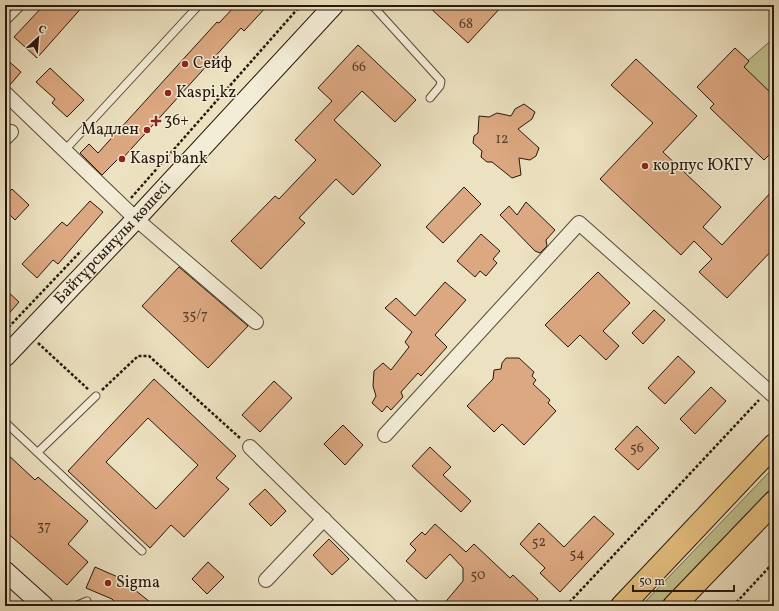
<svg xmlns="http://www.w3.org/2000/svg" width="779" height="611" viewBox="0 0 779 611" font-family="Vollkorn,serif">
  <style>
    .green { fill: #c0c08d; stroke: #736c4c }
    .building { fill: #dca881; stroke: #26180c; fill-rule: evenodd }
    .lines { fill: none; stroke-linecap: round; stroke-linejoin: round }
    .service-casing { stroke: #584a39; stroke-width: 9 }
    .minor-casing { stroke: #584a39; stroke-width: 16 }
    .secondary-casing { stroke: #26180c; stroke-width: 21 }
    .primary-casing { stroke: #26180c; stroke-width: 24 }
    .path { stroke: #26180c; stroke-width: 2.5; stroke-dasharray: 3 2; stroke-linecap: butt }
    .service { stroke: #f3ecd6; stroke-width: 7 }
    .minor { stroke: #f3ecd6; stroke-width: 14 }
    .secondary { stroke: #f3ecd6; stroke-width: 19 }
    .primary { stroke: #e6c080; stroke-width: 22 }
    .poi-dot { fill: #8f2418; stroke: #f3ecd6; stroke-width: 1.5 }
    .labels { text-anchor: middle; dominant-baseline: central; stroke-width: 3; stroke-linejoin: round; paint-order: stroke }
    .number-label { font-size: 14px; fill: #543c29 }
    .poi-label { font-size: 16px; fill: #26180c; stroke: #f3ecd6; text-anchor: start }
    .street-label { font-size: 16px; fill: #26180c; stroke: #f3ecd6 }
  </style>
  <rect width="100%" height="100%" fill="#ece1c0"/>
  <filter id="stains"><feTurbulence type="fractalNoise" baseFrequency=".005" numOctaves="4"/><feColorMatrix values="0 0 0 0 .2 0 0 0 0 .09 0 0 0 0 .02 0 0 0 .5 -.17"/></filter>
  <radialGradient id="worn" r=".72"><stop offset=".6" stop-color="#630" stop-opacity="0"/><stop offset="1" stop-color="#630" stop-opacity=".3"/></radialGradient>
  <g class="green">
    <path d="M774,38v82l-43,-45z"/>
    <path d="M774,467v18l-116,121h-17z"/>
  </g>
  <g class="building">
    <path d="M44,5h40l-47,53 -23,-21z"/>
    <path d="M236,5h32l-24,26 -3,-3 -119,131 -2,-2 -18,18 -22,-22 9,-9 9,9 119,-131 2,1z"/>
    <path d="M427,5h76l-35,38z"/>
    <path d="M358,45l58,55 -21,22 -33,-31 -28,29 47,45 -28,30 -17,-16 -37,39 6,5 -44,46 -30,-28 44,-45 4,3 37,-39 -21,-20 37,-39 -14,-13z"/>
    <path d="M735,48l14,13 -5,6 30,29v54l-10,10 -54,-52 4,-4 -17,-17z"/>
    <path d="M5,58l16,14 -12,14 -4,-1z"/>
    <path d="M636,59l61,57 -34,36 58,55 -18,20 19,18 52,-56v59l-47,50 -28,-26 13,-13 -18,-18 -13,14 -81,-76 53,-56 -42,-38z"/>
    <path d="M50,68l34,32 -17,17 -15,-14 3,-4 -19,-17z"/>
    <path d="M524,104l11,8 -3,7 -14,10 21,19 -3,8 -6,4 -11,-2 2,17 -9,3 -20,-16h-5l-6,-5 1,-6 -9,-8 1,-7 4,-3 1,-17 10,1 8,-4 14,3 4,-7z"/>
    <path d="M464,187l17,17 -38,39 -17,-16z"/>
    <path d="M12,189l17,16 -14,15 -10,-10v-14z"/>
    <path d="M90,201l13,11 -45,52 -5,-4 -16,18 -15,-14 40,-42 5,4z"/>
    <path d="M526,202l29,28 -9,10 1,6 -7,7 -5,-2 -35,-36 9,-9 8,9z"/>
    <path d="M481,234l19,17 -7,8 4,4 -11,13 -6,-5 -5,6 -18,-16z"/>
    <path d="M179,267l69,59 -40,42 -66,-62z"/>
    <path d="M598,272l32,31 -27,28 16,15 -13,14 -26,-25 -12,12 -23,-22z"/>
    <path d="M445,282l21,18 -31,35 12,12 -26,29 -3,-3 -17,19 2,5 -12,13 -4,-4 -5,6 -10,-9 4,-7 -3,-10 1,-15 9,-8 8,7 18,-23 -4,-5 7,-10 -27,-24 11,-10 19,18z"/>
    <path d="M5,289l14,13 -14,16z"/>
    <path d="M654,310l11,10 -22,24 -11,-11z"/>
    <path d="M678,356l17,16 -30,32 -17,-16z"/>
    <path d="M506,358h13l15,14 -2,4 4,4 -3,4 17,16 -2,3 8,8 -32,34 -22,-21 -8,8 -27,-26 26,-27 1,-9 7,-1 1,-6z"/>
    <path d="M154,379l82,77 -20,22 13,11 -45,48 -13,-12 -21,23 -82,-77zM148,418l50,47 -42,44 -50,-47z"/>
    <path d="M274,381l18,17 -32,34 -18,-17z"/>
    <path d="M711,387l15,14 -31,33 -15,-15z"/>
    <path d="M343,425l20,20 -18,20 -21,-21z"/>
    <path d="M637,426l22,22 -21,22 -23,-21z"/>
    <path d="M430,447l21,20 -8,8 28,26 -10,11 -49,-46z"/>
    <path d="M5,452l30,28 3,-3 50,44 -20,23 20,18 -21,23 -62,-54z"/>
    <path d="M265,489l21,22 -15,15 -22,-22z"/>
    <path d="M594,516l20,18 -54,58 -20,-19 5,-5 -25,-24 19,-21 25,24z"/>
    <path d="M435,524l31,28 8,-8 36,34 3,-3 25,24 -6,7h-90l21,-25v-13l-13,-14 -24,25 -20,-18 10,-11 -6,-6 12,-12 3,3z"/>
    <path d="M329,539l20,20 -17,16 -19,-20z"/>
    <path d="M208,562l16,15 -17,17 -15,-15z"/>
    <path d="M95,567l25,11 35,28h-36l-7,-7 -26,-11z"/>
  </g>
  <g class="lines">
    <g class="service-casing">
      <g id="service">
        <path d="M372,5l69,76 -1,5 -10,12"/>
        <path d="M5,22l17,-17"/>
        <path d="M64,151l135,-146"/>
        <path d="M5,422l137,129"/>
        <path d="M38,452l58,-56"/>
        <path d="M75,606l12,-5"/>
      </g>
    </g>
    <g class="minor-casing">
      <g id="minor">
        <path d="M5,93l131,126 120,103"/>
        <path d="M5,138l6,-6"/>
        <path d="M385,435l194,-212 195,173"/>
        <path d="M250,447l162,159"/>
        <path d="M266,580l58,-61"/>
      </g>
    </g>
    <g class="secondary-casing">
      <g id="secondary">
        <path id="s1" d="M5,357l131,-138 198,-214"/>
        <path d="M5,571l39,35"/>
      </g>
    </g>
    <g class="primary-casing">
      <g id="primary">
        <path d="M622,606l152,-161"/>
        <path d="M674,606l100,-104"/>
      </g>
    </g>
    <g class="path">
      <path d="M131,198l170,-193"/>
      <path d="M5,331l76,-80"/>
      <path d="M38,343l51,47"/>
      <path d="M102,390l36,-34h11l92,83"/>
      <path d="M566,606l193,-206"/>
      <path d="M733,606l41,-44"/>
    </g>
    <use href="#service" class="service"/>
    <use href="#minor" class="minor"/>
    <use href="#secondary" class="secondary"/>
    <use href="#primary" class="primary"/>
  </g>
  <g class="poi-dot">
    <circle cx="185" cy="64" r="4"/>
    <circle cx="168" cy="93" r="4"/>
    <path d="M154 115h4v4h4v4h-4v4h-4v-4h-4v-4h4z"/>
    <circle cx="147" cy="130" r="4"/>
    <circle cx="122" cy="159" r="4"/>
    <circle cx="645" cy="166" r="4"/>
    <circle cx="108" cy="583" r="4"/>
  </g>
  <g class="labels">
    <g class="number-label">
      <text x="466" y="24">68</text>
      <text x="359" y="67">66</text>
      <text x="502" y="139">12</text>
      <text x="195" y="315">35/7</text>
      <text x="637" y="448">56</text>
      <text x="44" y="526">37</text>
      <text x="539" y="542">52</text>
      <text x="577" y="554">54</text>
      <text x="478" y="575">50</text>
    </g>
    <g class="poi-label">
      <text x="193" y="64">Сейф</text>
      <text x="176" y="93">Kaspi.kz</text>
      <text x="164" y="121">36+</text>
      <text x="139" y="130" text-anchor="end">Мадлен</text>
      <text x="130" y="159">Kaspi bank</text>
      <text x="653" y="166">корпус ЮКГУ</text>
      <text x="116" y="583">Sigma</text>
    </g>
    <g class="street-label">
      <text stroke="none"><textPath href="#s1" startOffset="157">Байтұрсынұлы көшесі</textPath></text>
    </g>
  </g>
  <rect width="779" height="611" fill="none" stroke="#ece1c0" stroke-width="20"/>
  <rect x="6" y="6" width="767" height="599" fill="none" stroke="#26180c" stroke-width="2"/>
  <rect x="10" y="10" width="759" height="591" fill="none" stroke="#26180c"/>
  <g transform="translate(38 38) rotate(26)" stroke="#f3ecd6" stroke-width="3" paint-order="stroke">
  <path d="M0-3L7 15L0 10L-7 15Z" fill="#26180c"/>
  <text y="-6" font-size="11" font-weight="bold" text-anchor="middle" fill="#26180c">С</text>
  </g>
  <path d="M633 585v6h101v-6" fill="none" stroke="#26180c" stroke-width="2"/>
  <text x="639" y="585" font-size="12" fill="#26180c" stroke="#f3ecd6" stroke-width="3" paint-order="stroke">50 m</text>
  <rect width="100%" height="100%" filter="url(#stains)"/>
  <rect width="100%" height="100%" fill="url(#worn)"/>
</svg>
